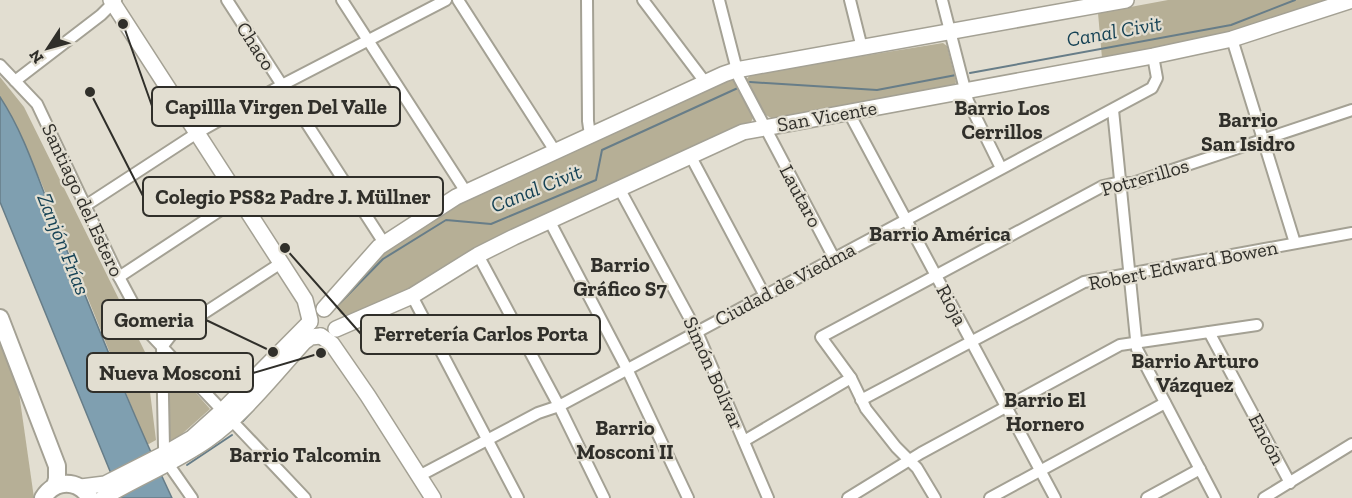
<svg xmlns="http://www.w3.org/2000/svg" width="1352" height="498" viewBox="0 0 1352 498" font-family="'Zilla Slab',serif">
  <style>
    .green { fill: #b6af96 }
    .water { fill: #7f9fb0; stroke: #677d88; stroke-width: 1.5 }
    .lines { fill: none; stroke-linecap: round; stroke-linejoin: round }
    .stream { stroke: #677d88; stroke-width: 2 }
    .street-casing { stroke: #a4a194; stroke-width: 14 }
    .secondary-casing { stroke: #a4a194; stroke-width: 18 }
    .primary-casing { stroke: #a4a194; stroke-width: 20 }
    .street { stroke: #fff; stroke-width: 10 }
    .secondary { stroke: #fff; stroke-width: 15 }
    .primary { stroke: #fff; stroke-width: 16 }
    .labels { text-anchor: middle; dominant-baseline: central; stroke-width: 4.5; stroke-linejoin: round; paint-order: stroke }
    .street-label { font-size: 20px; fill: #302f2a; stroke: #e2ded1 }
    .water-label { font-size: 21px; font-style: italic; fill: #154255; stroke: #e2ded1 }
    .neighbourhood-label { font-size: 21px; font-weight: bold; fill: #302f2a; stroke: #e2ded1 }
    .leader { fill: none; stroke: #302f2a; stroke-width: 2 }
    .callout-dot { fill: #302f2a; stroke: #e2ded1; stroke-width: 2 }
    .callout { fill: #e2ded1; stroke: #302f2a; stroke-width: 2 }
    .callout-label { font-size: 21px; text-anchor: middle; font-weight: bold; fill: #302f2a }
  </style>
  <rect width="100%" height="100%" fill="#e2ded1"/>
  <g class="green">
    <path d="M1168,0h166l-94,30 -138,28 -4,-45z"/>
    <path d="M943,43l4,3 9,36 -2,4 -181,33 -9,-5 -18,-34 5,-6z"/>
    <path d="M0,77l24,30 121,245 11,88 -9,5 -106,-263 -30,-66 -11,-19z"/>
    <path d="M727,79h5l3,3 18,36 -3,6 -16,3 -246,115 -74,47 -66,26 -7,-1 -5,-8 44,-52 89,-56z"/>
    <path d="M0,339l16,33 18,126h-34z"/>
    <path d="M169,362l41,47 -37,33 -3,-2z"/>
  </g>
  <path class="water" d="M0,97c25,38 38,82 55,124 38,93 74,186 117,277h-51l-121,-296z"/>
  <g class="lines">
    <g class="stream">
      <path d="M970,73l261,-48 64,-25"/>
      <path d="M750,82l127,8 79,-15"/>
      <path d="M337,306l46,-47 63,-39 45,4 105,-44 6,-30 138,-63"/>
      <path d="M243,421l10,-11"/>
      <path d="M187,465l45,-30"/>
    </g>
    <g class="street-casing">
      <g id="street">
        <path d="M227,0l157,243"/>
        <path d="M342,0l124,192"/>
        <path d="M458,0l97,151"/>
        <path d="M587,0l1,121 2,14"/>
        <path d="M643,0l62,82"/>
        <path d="M719,0l20,78 95,180"/>
        <path d="M850,0l12,48"/>
        <path d="M942,0l26,101 33,67"/>
        <path d="M1232,39l63,204"/>
        <path d="M0,65l37,39 82,173 30,56 156,165"/>
        <path d="M15,81l86,-66 15,-15"/>
        <path d="M1113,110l24,239 78,149"/>
        <path d="M849,113l206,385"/>
        <path d="M690,155l75,141"/>
        <path d="M619,188l78,144 71,166"/>
        <path d="M85,206l112,-73 85,-48 164,-85"/>
        <path d="M549,220l78,149 61,129"/>
        <path d="M478,255l81,151 45,92"/>
        <path d="M119,277l120,-79"/>
        <path d="M412,296l106,202"/>
        <path d="M1209,332l81,151"/>
        <path d="M162,347l2,100 7,21 21,30"/>
        <path d="M162,347l10,-13 109,-71"/>
        <path d="M861,400l223,-118 268,-49"/>
        <path d="M744,441l107,-63"/>
        <path d="M419,476l119,-63 21,-7 593,-318 5,-10 -4,-22"/>
        <path d="M848,498l73,-45 199,-108 137,-20"/>
        <path d="M935,498l-18,-30 -21,-21 -30,-38 -15,-31 -30,-41 282,-151 13,-3h17l219,-73"/>
        <path d="M990,498l175,-95"/>
        <path d="M1147,498l53,-29"/>
        <path d="M1264,498l88,-54"/>
      </g>
    </g>
    <g class="secondary-casing">
      <g id="secondary">
        <path d="M111,0l194,300 5,20"/>
        <path d="M324,309l55,-62 77,-50 268,-123 12,-4 390,-70"/>
        <path d="M336,329l76,-33 66,-41 36,-18 229,-105 410,-76 79,-17 120,-39"/>
        <path d="M321,336l11,8 36,52 65,102"/>
        <path d="M81,487l24,-3 61,-31 26,-15 30,-27 88,-89"/>
        <path d="M103,498c34,-21 71,-35 104,-58 37,-26 67,-65 97,-98l7,-5 9,-1"/>
      </g>
    </g>
    <g class="primary-casing">
      <g id="primary">
        <path d="M0,318l57,148v13l-2,7"/>
        <path d="M43,498c12,-19 35,-19 47,0"/>
      </g>
    </g>
    <use href="#street" class="street"/>
    <use href="#secondary" class="secondary"/>
    <use href="#primary" class="primary"/>
  </g>
  <g class="labels">
    <g class="street-label">
      <text transform="translate(256 46) rotate(57)">Chaco</text>
      <text transform="translate(827 116) rotate(-10)">San Vicente</text>
      <text transform="translate(1145 177) rotate(-16)">Potrerillos</text>
      <text transform="translate(801 196) rotate(62)">Lautaro</text>
      <text transform="translate(83 200) rotate(65)">Santiago del Estero</text>
      <text transform="translate(1183 265) rotate(-11)">Robert Edward Bowen</text>
      <text transform="translate(785 284) rotate(-28)">Ciudad de Viedma</text>
      <text transform="translate(952 305) rotate(62)">Rioja</text>
      <text transform="translate(714 373) rotate(66)">Simón Bolívar</text>
      <text transform="translate(1267 439) rotate(62)">Encón</text>
    </g>
    <g class="water-label">
      <text transform="translate(1114 31) rotate(-10)">Canal Civit</text>
      <text transform="translate(536 188) rotate(-22)">Canal Civit</text>
      <text transform="translate(64 244) rotate(68)">Zanjón Frías</text>
    </g>
    <g class="neighbourhood-label">
      <text x="1002" y="107">Barrio Los<tspan x="1002" dy="24">Cerrillos</tspan></text>
      <text x="1248" y="119">Barrio<tspan x="1248" dy="24">San Isidro</tspan></text>
      <text x="940" y="233">Barrio América</text>
      <text x="620" y="264">Barrio<tspan x="620" dy="24">Gráfico S7</tspan></text>
      <text x="1195" y="360">Barrio Arturo<tspan x="1195" dy="24">Vázquez</tspan></text>
      <text x="1045" y="399">Barrio El<tspan x="1045" dy="24">Hornero</tspan></text>
      <text x="625" y="427">Barrio<tspan x="625" dy="24">Mosconi II</tspan></text>
      <text x="305" y="454">Barrio Talcomin</text>
    </g>
  </g>
  <path class="leader" d="M123 24L152 106M90 92L143 196M273 352L206 320M285 248L361 334M321 353L253 373"/>
  <g class="callout-dot">
    <circle cx="123" cy="24" r="6"/>
    <circle cx="90" cy="92" r="6"/>
    <circle cx="273" cy="352" r="6"/>
    <circle cx="285" cy="248" r="6"/>
    <circle cx="321" cy="353" r="6"/>
  </g>
  <g class="callout">
    <rect x="152" y="87" width="248" height="39" rx="6"/>
    <rect x="143" y="177" width="300" height="39" rx="6"/>
    <rect x="102" y="300" width="104" height="39" rx="6"/>
    <rect x="361" y="315" width="239" height="39" rx="6"/>
    <rect x="87" y="353" width="166" height="39" rx="6"/>
  </g>
  <g class="callout-label">
    <text x="276" y="114">Capillla Virgen Del Valle</text>
    <text x="293" y="204">Colegio PS82 Padre J. Müllner</text>
    <text x="154" y="327">Gomeria</text>
    <text x="481" y="341">Ferretería Carlos Porta</text>
    <text x="170" y="380">Nueva Mosconi</text>
  </g>
  <g transform="translate(48 48) rotate(234)" stroke="#e2ded1" stroke-width="4.5" paint-order="stroke">
  <path d="M0-4.5L10 22L0 15L-10 22Z" fill="#302f2a"/>
  <text y="-9" font-size="16" font-weight="bold" text-anchor="middle" fill="#302f2a">N</text>
  </g>
</svg>
